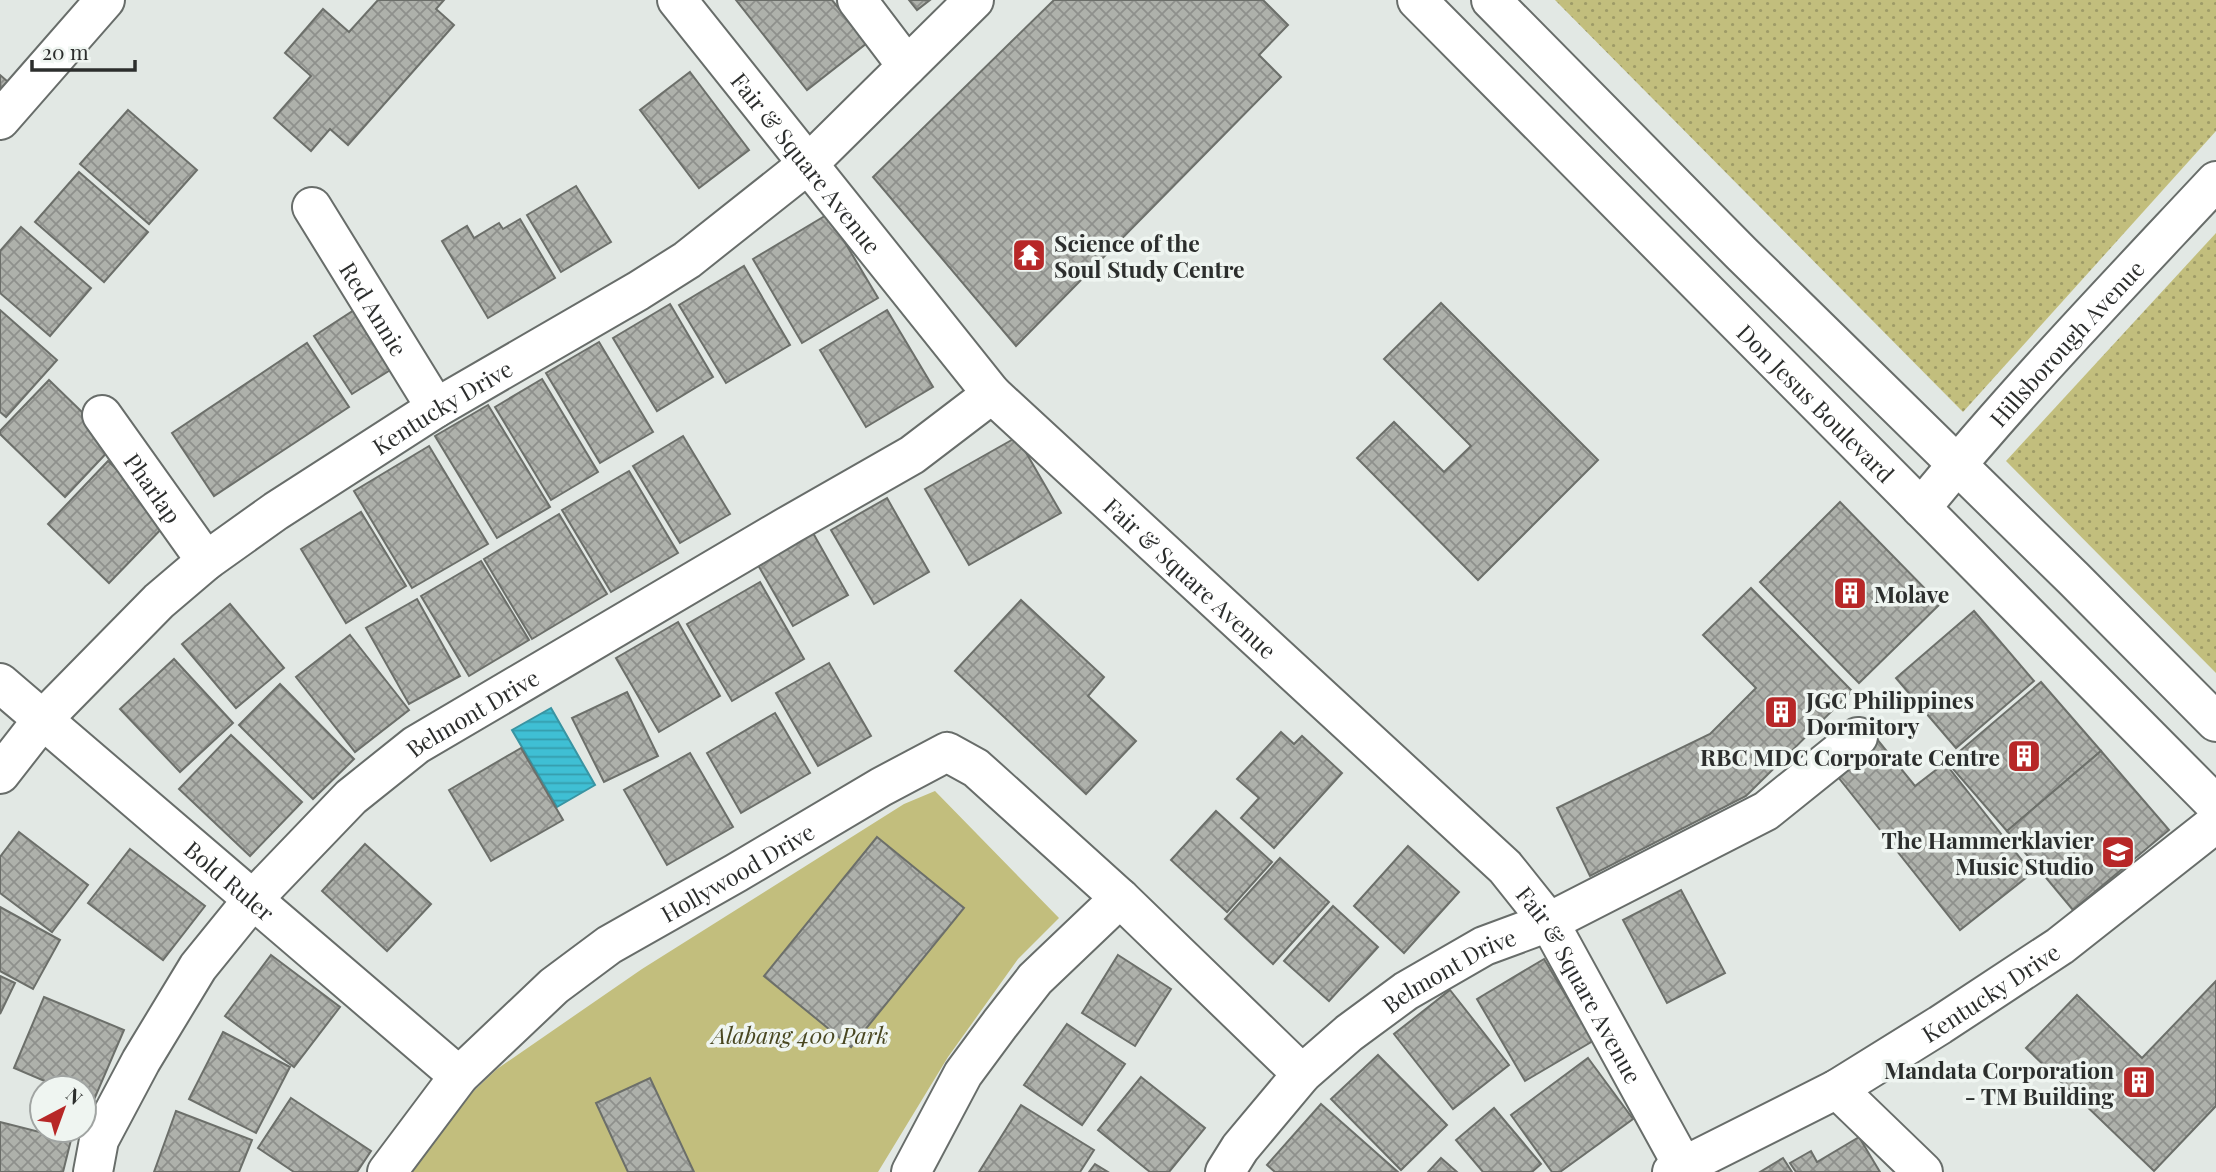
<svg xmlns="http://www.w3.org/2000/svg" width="2216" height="1172" viewBox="0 0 2216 1172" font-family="'Playfair Display',serif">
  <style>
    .grass { fill: url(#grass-dots) }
    .park { fill: #c2be7d }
    .water { fill: url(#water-rules); stroke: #3994a2; stroke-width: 2 }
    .building { fill: url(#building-cross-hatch); stroke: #6c6f6a; stroke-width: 2 }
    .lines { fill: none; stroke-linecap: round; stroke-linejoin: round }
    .minor-casing { stroke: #686d6a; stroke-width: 42 }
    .minor { stroke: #fff; stroke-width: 38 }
    .labels { text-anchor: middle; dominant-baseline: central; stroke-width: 7; stroke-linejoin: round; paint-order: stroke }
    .street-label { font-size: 23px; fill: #2c2e2d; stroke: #eff5f1 }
    .poi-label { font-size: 23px; font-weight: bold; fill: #2c2e2d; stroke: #eff5f1; text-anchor: start }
    .park-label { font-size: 23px; font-style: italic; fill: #494721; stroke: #eff5f1 }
  </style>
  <defs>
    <pattern id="grass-dots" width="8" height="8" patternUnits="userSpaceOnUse" patternTransform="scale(1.75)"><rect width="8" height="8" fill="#c2be7d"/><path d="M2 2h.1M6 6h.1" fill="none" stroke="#9e9b67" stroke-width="1.8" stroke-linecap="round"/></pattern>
    <pattern id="water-rules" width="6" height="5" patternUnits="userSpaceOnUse" patternTransform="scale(1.75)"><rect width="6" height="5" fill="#3fbfd4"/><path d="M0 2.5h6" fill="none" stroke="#359cac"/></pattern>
    <pattern id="building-cross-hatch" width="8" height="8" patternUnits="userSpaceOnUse" patternTransform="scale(1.75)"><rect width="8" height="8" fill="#aeb1ab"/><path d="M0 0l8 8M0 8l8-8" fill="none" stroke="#8e908c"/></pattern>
  </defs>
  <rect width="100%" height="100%" fill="#e2e8e4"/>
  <g class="grass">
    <path d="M1555,0h661v131l-253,281z"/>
    <path d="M2216,233v440l-210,-212z"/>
  </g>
  <path class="park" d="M935,791l124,127 -41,41 -70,98 -70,115h-469l49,-66 39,-37 145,-100 262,-165z"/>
  <path class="water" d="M551,708l44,77 -38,22 -45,-77z"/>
  <g class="building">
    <path d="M378,0h66l-8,9 18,16 -106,120 -18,-16 -19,22 -37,-33 37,-42 -26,-23 38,-44 26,23z"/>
    <path d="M736,0h96l35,43 -60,47z"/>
    <path d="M909,0h21l-13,10z"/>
    <path d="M1054,0h209l25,25 -29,30 22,22 -265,269 -143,-169z"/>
    <path d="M690,72l59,78 -50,38 -59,-78z"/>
    <path d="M0,75l14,12 -14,16z"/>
    <path d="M128,110l69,60 -48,54 -69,-60z"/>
    <path d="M79,172l69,60 -44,50 -69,-60z"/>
    <path d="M576,186l35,56 -50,30 -34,-57z"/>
    <path d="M828,214l50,84 -76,45 -49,-84z"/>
    <path d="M520,219l35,59 -67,40 -46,-77 25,-15 7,12 25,-15 4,6z"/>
    <path d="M21,227l70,61 -41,48 -50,-43v-42z"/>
    <path d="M744,266l46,79 -64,38 -47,-78z"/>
    <path d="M1441,303l157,157 -120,120 -121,-122 37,-36 50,50 27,-26 -87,-87z"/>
    <path d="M670,304l43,73 -56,34 -44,-73z"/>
    <path d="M362,305l38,59 -48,30 -38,-58z"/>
    <path d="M0,310l57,50 -51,57 -6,-5z"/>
    <path d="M887,310l46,77 -67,40 -46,-77z"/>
    <path d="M599,342l54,90 -53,31 -54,-90z"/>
    <path d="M307,343l42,64 -135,89 -42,-63z"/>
    <path d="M542,379l56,93 -47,28 -56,-93z"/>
    <path d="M49,380l66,64 -50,53 -65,-63v-3z"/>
    <path d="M488,405l62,102 -53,31 -62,-102z"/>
    <path d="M683,436l47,78 -50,29 -47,-77z"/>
    <path d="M1017,437l44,76 -92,52 -44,-76z"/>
    <path d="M429,446l59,98 -76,44 -58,-97z"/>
    <path d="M108,461l62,59 -61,63 -61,-59z"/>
    <path d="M629,471l49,82 -67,39 -49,-82z"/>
    <path d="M887,498l42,74 -55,32 -43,-74z"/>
    <path d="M1840,502l100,102 -81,79 -99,-101z"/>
    <path d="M361,512l45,74 -60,37 -45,-74z"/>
    <path d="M559,514l48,80 -75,45 -48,-80z"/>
    <path d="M813,533l35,62 -55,31 -35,-61z"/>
    <path d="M481,561l48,79 -60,36 -48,-80z"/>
    <path d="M760,582l44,77 -72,42 -45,-77z"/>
    <path d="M1751,588l101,103 -106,105 -156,80 -33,-68 153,-74 46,-46 -53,-53z"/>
    <path d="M417,599l43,77 -51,28 -43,-76z"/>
    <path d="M1021,600l83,77 -16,19 48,45 -50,53 -131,-123z"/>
    <path d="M230,604l54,64 -48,40 -54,-64z"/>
    <path d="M1974,611l60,70 -78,67 -60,-70z"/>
    <path d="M678,622l42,74 -61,36 -43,-74z"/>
    <path d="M350,635l59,75 -54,42 -59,-75z"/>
    <path d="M174,659l59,64 -53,49 -60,-63z"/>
    <path d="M829,663l42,73 -53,30 -42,-73z"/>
    <path d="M2041,682l60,69 -94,80 -60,-69z"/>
    <path d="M280,684l74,75 -41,40 -74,-74z"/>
    <path d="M627,692l31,64 -54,26 -32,-64z"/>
    <path d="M775,713l35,60 -69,40 -34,-60z"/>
    <path d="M1281,732l13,12 8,-8 40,37 -68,75 -33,-30 18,-20 -22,-19z"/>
    <path d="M231,735l71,67 -52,54 -71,-67z"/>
    <path d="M1876,738l39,48 30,-23 87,110 -72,57 -126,-158z"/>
    <path d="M521,748l42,72 -72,41 -42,-71z"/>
    <path d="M2101,751l68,79 -96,80 -66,-79z"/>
    <path d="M690,753l43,74 -66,38 -43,-75z"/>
    <path d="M1216,811l56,51 -45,50 -56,-52z"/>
    <path d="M19,832l69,53 -36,47 -52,-39v-36z"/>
    <path d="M877,837l87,71 -113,139 -87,-71z"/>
    <path d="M365,844l66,60 -44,47 -65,-60z"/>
    <path d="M1408,846l51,46 -55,61 -50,-47z"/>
    <path d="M130,849l75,57 -42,54 -75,-57z"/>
    <path d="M1280,858l49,44 -56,62 -48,-45z"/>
    <path d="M1681,890l44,83 -58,30 -44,-83z"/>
    <path d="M1333,906l45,41 -49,54 -45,-40z"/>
    <path d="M0,907l60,33 -27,49 -33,-18z"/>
    <path d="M271,955l69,52 -46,60 -69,-51z"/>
    <path d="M1118,955l53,34 -36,57 -53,-33z"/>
    <path d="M1544,959l49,82 -68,40 -48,-82z"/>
    <path d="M0,976l15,7 -15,31z"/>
    <path d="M2216,981v125l-62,65 -128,-123 51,-53 65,63z"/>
    <path d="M1450,990l59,75 -56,44 -59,-75z"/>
    <path d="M44,997l80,33 -31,72 -9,-4v-10h-23l-47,-20z"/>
    <path d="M1067,1024l58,40 -43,61 -58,-40z"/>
    <path d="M223,1032l67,35 -34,66 -67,-34z"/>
    <path d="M1378,1055l69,70 -46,45 -70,-71z"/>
    <path d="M1588,1058l45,61 -73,53h-8l-41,-57z"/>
    <path d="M1141,1077l64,51 -36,44h-19l-52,-42z"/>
    <path d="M650,1078l44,94h-66l-32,-69z"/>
    <path d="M291,1098l80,53 -14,21h-63l-36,-24z"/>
    <path d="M1321,1104l77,68h-123l-8,-7z"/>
    <path d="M1021,1105l73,45 -14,22h-101z"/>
    <path d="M1494,1108l47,56 -9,8h-49l-27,-32z"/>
    <path d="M176,1111l76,29 -13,32h-85z"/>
    <path d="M0,1122l71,18 -8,32h-63z"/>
    <path d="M1859,1137l21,35h-84l-6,-9 21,-12 6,11z"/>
    <path d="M1441,1158l16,14h-29z"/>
    <path d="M1783,1158l9,14h-32z"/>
    <path d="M1095,1164l13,8h-19z"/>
  </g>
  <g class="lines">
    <g class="minor-casing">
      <g id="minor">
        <path id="s1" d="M677,0l315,394 513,473 44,55 134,244"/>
        <path d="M857,0l50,66"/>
        <path id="s2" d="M1417,0l799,805"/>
        <path d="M1491,0l251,254 332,325 142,143"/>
        <path d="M0,120l105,-120"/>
        <path id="s3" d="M312,207l124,201"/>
        <path id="s4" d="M102,415l104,146"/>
        <path id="s5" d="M1921,508c93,-114 195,-220 295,-327"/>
        <path id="s6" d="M0,683l459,393"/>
        <path id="s7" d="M0,774l43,-55 116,-118 47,-40 70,-50 160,-103 202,-117 49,-31 121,-96 166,-164"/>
        <path d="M1837,1089l86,83"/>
        <path id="s8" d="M93,1172l6,-32 42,-79 57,-94 56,-69 97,-101 65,-52 375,-221 121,-69 80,-61"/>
        <path id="s9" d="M387,1172l72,-96 95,-90 55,-41 127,-72 145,-86 66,-35 29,16 144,130 182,176"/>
        <path d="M911,1172l52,-98 37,-50 35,-45 85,-81"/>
        <path id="s10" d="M1225,1172l15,-24 62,-74 47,-41 57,-42 78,-45 65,-24 217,-111 92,-74"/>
        <path id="s11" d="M1672,1172l165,-83 103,-64 120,-79 156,-123"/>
      </g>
    </g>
    <use href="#minor" class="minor"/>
  </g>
  <defs>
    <g id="temple-square" transform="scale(1.75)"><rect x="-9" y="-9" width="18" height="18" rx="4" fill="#b72727" stroke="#eff5f1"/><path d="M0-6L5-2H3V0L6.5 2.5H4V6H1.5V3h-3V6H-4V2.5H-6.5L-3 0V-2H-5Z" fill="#fff"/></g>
    <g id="building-square" transform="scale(1.75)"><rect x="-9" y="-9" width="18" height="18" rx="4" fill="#b72727" stroke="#eff5f1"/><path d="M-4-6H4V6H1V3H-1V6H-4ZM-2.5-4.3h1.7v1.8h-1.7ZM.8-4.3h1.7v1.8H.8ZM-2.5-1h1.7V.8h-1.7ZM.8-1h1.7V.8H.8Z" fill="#fff"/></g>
    <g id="school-square" transform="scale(1.75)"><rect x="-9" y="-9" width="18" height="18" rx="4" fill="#b72727" stroke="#eff5f1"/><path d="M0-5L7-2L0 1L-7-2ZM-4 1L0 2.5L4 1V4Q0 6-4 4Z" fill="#fff"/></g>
  </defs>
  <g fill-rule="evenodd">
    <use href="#temple-square" x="1029" y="255"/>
    <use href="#building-square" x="1850" y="593"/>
    <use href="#building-square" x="1781" y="712"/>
    <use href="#building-square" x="2024" y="756"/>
    <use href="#school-square" x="2118" y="852"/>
    <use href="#building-square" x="2139" y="1082"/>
  </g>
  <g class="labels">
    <g class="street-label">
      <text stroke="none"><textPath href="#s1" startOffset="208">Fair &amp; Square Avenue</textPath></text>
      <text stroke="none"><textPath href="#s3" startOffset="119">Red Annie</textPath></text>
      <text stroke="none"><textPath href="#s5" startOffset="220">Hillsborough Avenue</textPath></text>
      <text stroke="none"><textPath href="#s2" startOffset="567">Don Jesus Boulevard</textPath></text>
      <text stroke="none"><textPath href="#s7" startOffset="579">Kentucky Drive</textPath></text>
      <text stroke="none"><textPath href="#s4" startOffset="89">Pharlap</textPath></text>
      <text stroke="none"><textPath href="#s1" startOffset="775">Fair &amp; Square Avenue</textPath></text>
      <text stroke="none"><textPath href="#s8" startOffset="609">Belmont Drive</textPath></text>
      <text stroke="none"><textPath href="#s9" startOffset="467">Hollywood Drive</textPath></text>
      <text stroke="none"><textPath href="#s6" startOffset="303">Bold Ruler</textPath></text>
      <text stroke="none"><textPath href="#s10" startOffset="306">Belmont Drive</textPath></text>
      <text stroke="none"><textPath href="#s1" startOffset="1342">Fair &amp; Square Avenue</textPath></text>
      <text stroke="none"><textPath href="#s11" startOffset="366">Kentucky Drive</textPath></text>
    </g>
    <g class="poi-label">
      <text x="1054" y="242">Science of the<tspan x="1054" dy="26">Soul Study Centre</tspan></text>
      <text x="1874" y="593">Molave</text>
      <text x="1806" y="699">JGC Philippines<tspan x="1806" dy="26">Dormitory</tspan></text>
      <text x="2000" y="756" text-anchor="end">RBC MDC Corporate Centre</text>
      <text x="2094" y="839" text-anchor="end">The Hammerklavier<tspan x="2094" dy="26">Music Studio</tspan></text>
      <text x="2114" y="1069" text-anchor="end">Mandata Corporation<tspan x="2114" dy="26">- TM Building</tspan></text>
    </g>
    <g class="park-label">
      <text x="800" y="1034">Alabang 400 Park</text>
    </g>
  </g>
  <g transform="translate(63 1109) rotate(41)"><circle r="33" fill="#eff5f1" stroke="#a1a5a3" stroke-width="2"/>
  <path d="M0-5L12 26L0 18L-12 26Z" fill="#b72727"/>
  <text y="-10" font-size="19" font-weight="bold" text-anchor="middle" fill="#2c2e2d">N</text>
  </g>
  <path d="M32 60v10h103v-10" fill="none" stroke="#2c2e2d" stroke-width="3.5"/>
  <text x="42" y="60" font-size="21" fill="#2c2e2d" stroke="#eff5f1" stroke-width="5" paint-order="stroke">20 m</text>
</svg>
